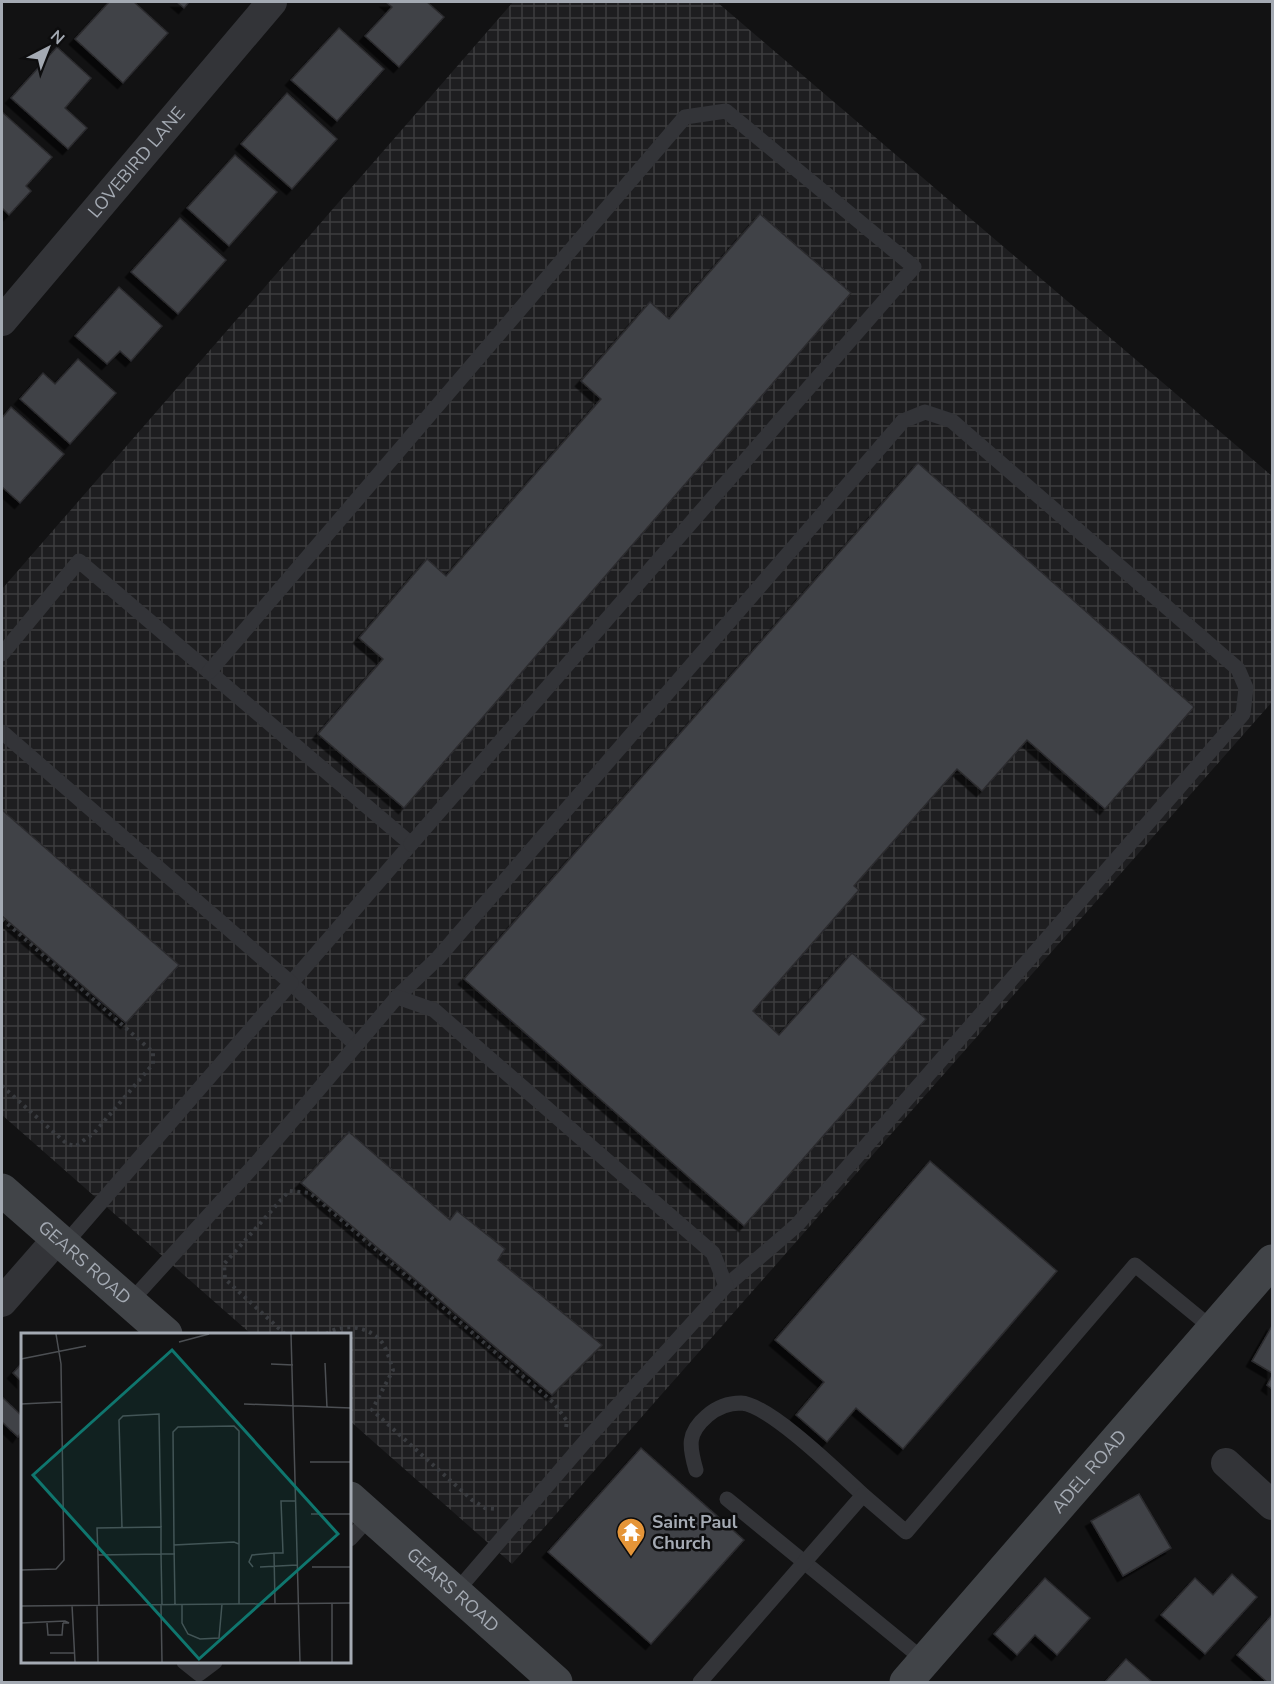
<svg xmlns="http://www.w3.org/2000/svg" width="1274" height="1684" viewBox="0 0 1274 1684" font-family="'Nunito Sans',sans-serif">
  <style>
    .industrial { fill: url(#industrial-grid) }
    .building { fill: #414246; stroke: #2c2c2f; stroke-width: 1.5; filter: url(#shadow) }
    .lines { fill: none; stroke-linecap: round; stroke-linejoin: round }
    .path { stroke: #393b3f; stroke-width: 4; stroke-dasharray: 3 4.5; stroke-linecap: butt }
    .lane { stroke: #333438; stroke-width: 15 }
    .street { stroke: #333438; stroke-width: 30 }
    .secondary { stroke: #414448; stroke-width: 33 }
    .labels { text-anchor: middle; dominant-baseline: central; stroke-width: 5; stroke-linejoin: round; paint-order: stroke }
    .street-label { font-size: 18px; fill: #a4aab3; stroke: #0d0d0e }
    .poi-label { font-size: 18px; font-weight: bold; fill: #a4aab3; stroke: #0d0d0e; text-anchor: start }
    .inset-road { fill: none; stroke: #4c4f53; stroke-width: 1.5 }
    .view { fill: #0f766e; fill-opacity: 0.15; stroke: #0f766e; stroke-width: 3 }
    .inset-edge { fill: none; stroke: #a4aab3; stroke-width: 3 }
  </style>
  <defs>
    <pattern id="industrial-grid" width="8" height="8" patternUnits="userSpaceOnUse" patternTransform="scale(1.5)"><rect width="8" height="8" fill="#1e1e20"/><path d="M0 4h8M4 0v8" fill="none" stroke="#3c3c3e"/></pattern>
    <filter id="shadow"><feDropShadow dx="-5.5" dy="5.5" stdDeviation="0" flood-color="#0009"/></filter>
  </defs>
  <rect width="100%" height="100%" fill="#121213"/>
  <path class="industrial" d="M513,2h204l555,474v226l-760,862 -162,-143v-87h-99l-249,-219v-526z"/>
  <g class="building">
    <path d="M109,2h25l34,31 -45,50 -48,-44z"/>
    <path d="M177,2h12l-5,6z"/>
    <path d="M386,2h41l17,15 -45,50 -34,-31 27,-29z"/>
    <path d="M339,28l45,41 -47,52 -46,-41z"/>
    <path d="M57,47l34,31 -26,30 22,20 -19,21 -57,-51z"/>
    <path d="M287,93l50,46 -45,50 -51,-45z"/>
    <path d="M2,112l50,45 -26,29 5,5 -22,24 -7,-7z"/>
    <path d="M235,155l42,37 -48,54 -42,-38z"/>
    <path d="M760,214l91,79 -447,515 -86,-74 65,-75 -24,-21 68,-79 19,17 155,-177 -20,-18 69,-79 19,17z"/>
    <path d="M180,218l46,42 -48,54 -47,-42z"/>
    <path d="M119,287l43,39 -31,35 -11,-10 -13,13 -32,-28z"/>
    <path d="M78,359l38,34 -46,51 -50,-45 23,-26 12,11z"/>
    <path d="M11,407l53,47 -44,49 -18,-16v-69z"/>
    <path d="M918,463l276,244 -89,102 -78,-69 -45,51 -25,-22 -103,117 5,4 -106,121 26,24 73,-82 74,66 -182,207 -280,-247z"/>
    <path d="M2,810l177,155 -53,58 -124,-107z"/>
    <path d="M349,1132l101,88 7,-9 48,38 -7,11 104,85 -50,50 -251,-212z"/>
    <path d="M930,1161l127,110 -154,178 -47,-41 -29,34 -31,-27 28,-33 -49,-42z"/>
    <path d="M1272,1326v47l-20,-12z"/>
    <path d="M22,1363v19l-9,-9z"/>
    <path d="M1272,1376v13l-5,-4z"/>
    <path d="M2,1397l20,19v15l-4,6 -16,-15z"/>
    <path d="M641,1448l103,92 -93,104 -103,-92z"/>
    <path d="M1139,1494l32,54 -48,28 -32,-55z"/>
    <path d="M1232,1574l25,23 -52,57 -44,-39 34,-37 18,17z"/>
    <path d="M1045,1578l45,40 -33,37 -22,-20 -18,20 -23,-21z"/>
    <path d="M1272,1615v67h-5l-30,-27z"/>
    <path d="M1126,1659l26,23h-47z"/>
  </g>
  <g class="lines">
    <g class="path">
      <path d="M2,919l151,133v12l-59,69 -18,13 -9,-2 -65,-58"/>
      <path d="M285,1334l-60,-55 -1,-15 65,-73 21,2 244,210 13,18 -1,7"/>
      <path d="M326,1334c15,-10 39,-9 53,5 7,6 11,22 14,31l-21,40 100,90 13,8 13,1"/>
    </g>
    <g class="lane">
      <path d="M2,654l77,-93 332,283 -120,139 65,62"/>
      <path d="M209,672l476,-555 41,-6 188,156 -503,577"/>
      <path d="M2,732l289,251 -227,262"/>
      <path d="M397,997l40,-38 466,-538 22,-9 27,9 286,248 8,19 -3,26 -446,511 -71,61"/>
      <path d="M130,1302l129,-142 138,-163 37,13 279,243 13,33 -137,151 -134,156"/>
      <path d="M696,1470c-7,-24 -9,-37 11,-54 9,-8 21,-13 34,-13 28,1 99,71 122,92"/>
      <path d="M727,1499l198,162"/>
      <path d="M350,1539l19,-21"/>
      <path d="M184,1662l15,12 16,-12"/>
      <path d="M700,1682l163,-187 43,37 229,-267 78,64"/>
    </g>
    <g class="street">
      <path id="s1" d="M2,321l270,-319"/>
      <path d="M2,1302l55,-63"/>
      <path d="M1226,1463l46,42"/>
    </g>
    <g class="secondary">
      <path id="s2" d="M2,1190l164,144"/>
      <path id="s3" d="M350,1498l206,184"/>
      <path id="s4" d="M906,1682l366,-421"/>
    </g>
  </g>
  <defs>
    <g id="temple-pin" transform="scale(1.5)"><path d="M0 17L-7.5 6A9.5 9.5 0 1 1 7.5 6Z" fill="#e59538" stroke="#0d0d0e"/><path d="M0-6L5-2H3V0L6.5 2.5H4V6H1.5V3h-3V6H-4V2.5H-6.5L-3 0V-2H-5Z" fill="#fff"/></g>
  </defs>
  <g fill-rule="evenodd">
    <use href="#temple-pin" x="631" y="1532"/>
  </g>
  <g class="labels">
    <g class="street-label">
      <text stroke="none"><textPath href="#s1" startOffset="208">LOVEBIRD LANE</textPath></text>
      <text stroke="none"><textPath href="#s2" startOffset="110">GEARS ROAD</textPath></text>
      <text stroke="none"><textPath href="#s4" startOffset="279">ADEL ROAD</textPath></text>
      <text stroke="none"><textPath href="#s3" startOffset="138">GEARS ROAD</textPath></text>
    </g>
    <g class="poi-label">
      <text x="652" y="1522">Saint Paul<tspan x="652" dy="21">Church</tspan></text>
    </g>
  </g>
  <g transform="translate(21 1333)">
    <rect width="330" height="330" fill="#121213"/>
    <path class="inset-road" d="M270,1l9,328M158,9l30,-8M0,26l65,-13M304,30l2,45M250,31l22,1M0,71l40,-2M223,71l107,4M289,129h41M290,181h40M101,195l-3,-108 4,-4 36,-2 2,113M153,212l-1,-113 5,-5 56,-1 5,5v113M77,222l-1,-27 64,-1v27h14M232,234l-4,-5 3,-7 22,-2M239,234l37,-2M291,234h39M0,237l35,-1 8,-9 -3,-196 -5,-30M311,270v59M154,271l-1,-59 60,-3 5,2v60M161,271v19l6,11 12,5 19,-1 3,-34M254,271l-1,-51h9l-2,-52h15M51,272l3,57M76,272l1,57M78,272l-1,-50 63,-1 1,51M140,272l1,57M0,273l330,-3M0,290l44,-2 4,2h-6M26,290l1,12h14l1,-12M29,320h25"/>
    <path class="view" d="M151,17l166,184 -139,125 -166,-184z"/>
    <rect width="330" height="330" class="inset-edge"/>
  </g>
  <rect width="1274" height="1684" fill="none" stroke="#a4aab3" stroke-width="6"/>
  <g transform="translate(48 48) rotate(42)" stroke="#0d0d0e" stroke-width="4.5" paint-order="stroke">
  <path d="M0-4.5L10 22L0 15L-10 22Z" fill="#a4aab3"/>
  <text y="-9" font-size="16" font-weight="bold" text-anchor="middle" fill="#a4aab3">N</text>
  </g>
</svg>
